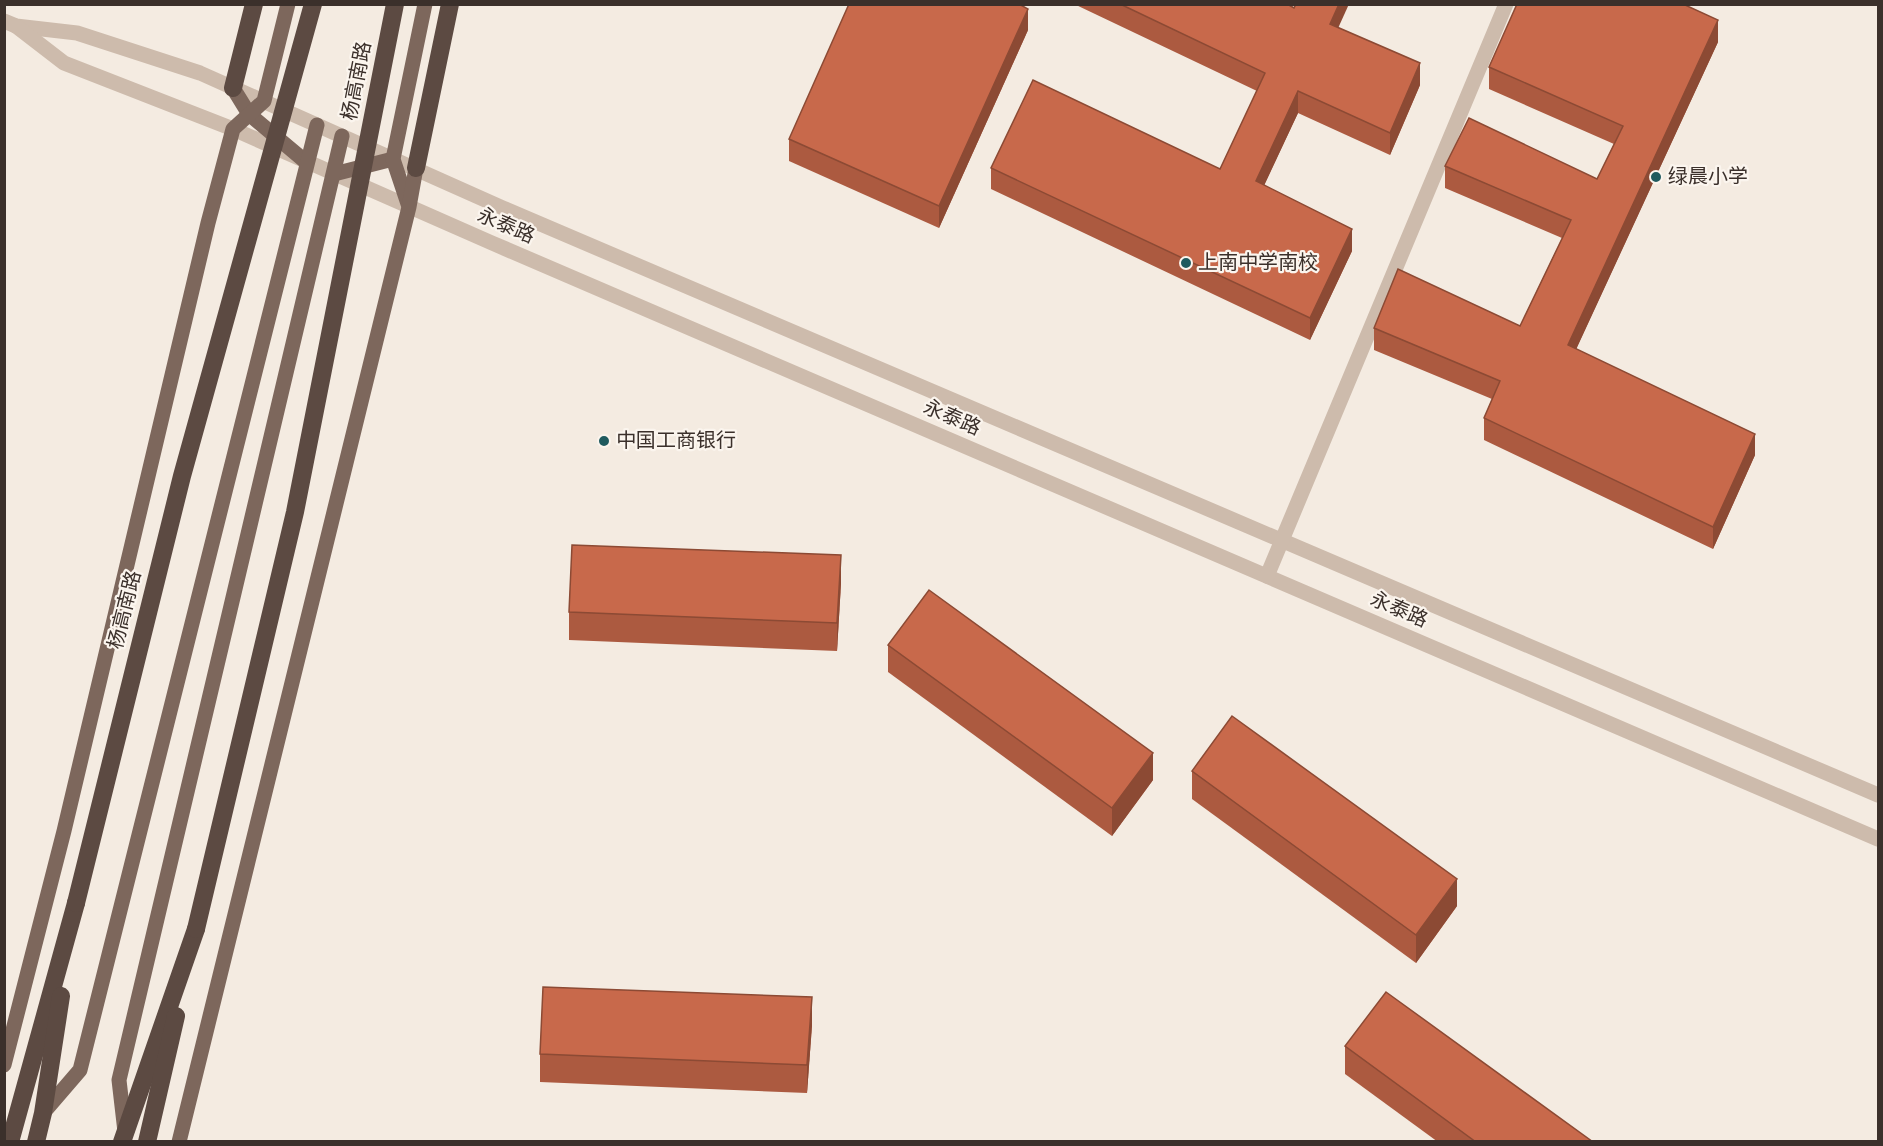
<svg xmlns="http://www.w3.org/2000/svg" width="1883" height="1146" viewBox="0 0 1883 1146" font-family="'Sofia Sans Condensed','Noto Sans SC',sans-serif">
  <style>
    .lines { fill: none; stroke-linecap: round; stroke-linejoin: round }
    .minor { stroke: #cdbbac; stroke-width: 15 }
    .major { stroke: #7d675c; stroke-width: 15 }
    .highway { stroke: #5c4a42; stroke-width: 18 }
    .highway-bridge { stroke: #5c4a42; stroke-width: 18 }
    .wall { fill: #ac5a40 }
    .shaded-wall { fill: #8c4a34 }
    .building { fill: #c8694b; stroke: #8c4a34; stroke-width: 1.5 }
    .poi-dot { fill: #1f5a5e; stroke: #fbf5ee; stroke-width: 2 }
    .labels { text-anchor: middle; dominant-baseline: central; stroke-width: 4.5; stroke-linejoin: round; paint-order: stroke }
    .street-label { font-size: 20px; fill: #3b302b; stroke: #fbf5ee }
    .poi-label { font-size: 20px; fill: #3b302b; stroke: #fbf5ee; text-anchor: start }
  </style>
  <rect width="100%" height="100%" fill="#f4ebe1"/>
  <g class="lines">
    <g class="minor">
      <path d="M4,21l12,5 61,7 123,40 303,135 1375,587"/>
      <path d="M16,26l48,37 169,66 259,114 1386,596"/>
      <path d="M1267,576l239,-572"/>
    </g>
    <g class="major">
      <path d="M233,88l16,26 57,48"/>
      <path d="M334,174l59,-15"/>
      <path d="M408,204l-15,-45 32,-155"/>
      <path d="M4,1065l60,-234 144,-608 25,-94 31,-28 24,-97"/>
      <path d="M43,1113l37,-43 237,-945"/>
      <path d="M125,1132l-6,-52 223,-944"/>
      <path d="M179,1142l230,-935 7,-39"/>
    </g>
    <g class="highway">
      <path d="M233,88l21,-84"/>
      <path d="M416,168l34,-164"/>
      <path d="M10,1142l66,-239"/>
      <path d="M36,1142l7,-29 18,-117"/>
      <path d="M122,1142l74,-213"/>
      <path d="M147,1142l29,-126"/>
    </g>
    <g class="highway-bridge">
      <path d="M76,903l106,-427 131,-472"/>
      <path d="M196,929l99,-417 100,-508"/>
    </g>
  </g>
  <g class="wall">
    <path d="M1074,4h213l52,24 81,57 -30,70 -92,-42 -34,72 88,66 -42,89 -319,-151v-21l229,1 37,-78z"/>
    <path d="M1028,30l-89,198 -150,-67v-22z"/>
    <path d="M1718,42l-142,307 179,106 -42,94 -229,-109v-22l8,-19 -118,-49v-22l146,-2 42,-88 -117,-50v-22l152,13 17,-35 -125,-55v-22z"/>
    <path d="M841,583l-4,68 -268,-11v-28z"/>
    <path d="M888,645l265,135 -41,56 -224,-164z"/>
    <path d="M1192,771l265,135 -41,57 -224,-164z"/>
    <path d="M812,1025l-5,68 -267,-11v-28z"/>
    <path d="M1345,1046l248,96h-155l-93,-68z"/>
  </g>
  <g class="shaded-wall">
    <path d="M1339,4h10l-19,42v-22z"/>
    <path d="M1028,9v21l-89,198v-22z"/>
    <path d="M1718,20v22l-150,325v-22z"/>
    <path d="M1420,63v22l-30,70v-22z"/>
    <path d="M1298,91v22l-42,90v-22z"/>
    <path d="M1352,229v22l-42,89v-22z"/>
    <path d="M1755,434v21l-42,94v-22z"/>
    <path d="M841,555v28l-4,68v-28z"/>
    <path d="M1153,753v27l-41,56v-28z"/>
    <path d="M1457,879v27l-41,57v-28z"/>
    <path d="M812,997v28l-5,68v-28z"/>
  </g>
  <g class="building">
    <path d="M849,4h170l9,5 -89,197 -150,-67z"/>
    <path d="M1120,4h167l7,4 2,-4h43l-9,20 90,39 -30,70 -92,-42 -42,90 96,48 -42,89 -319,-150 42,-88 187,89 45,-96z"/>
    <path d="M1517,4h166l35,16 -150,325 187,89 -42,93 -229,-109 16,-37 -126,-53 24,-59 122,57 51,-106 -126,-54 24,-48 128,61 26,-53 -134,-59z"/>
    <path d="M572,545l269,10 -4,68 -268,-11z"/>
    <path d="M929,590l224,163 -41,55 -224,-163z"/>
    <path d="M1232,716l225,163 -41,56 -224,-164z"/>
    <path d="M543,987l269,10 -5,68 -267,-11z"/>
    <path d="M1386,992l207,150h-117l-131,-96z"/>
  </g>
  <g class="poi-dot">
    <circle cx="1656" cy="177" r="6"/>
    <circle cx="1186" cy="263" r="6"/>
    <circle cx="604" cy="441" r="6"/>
  </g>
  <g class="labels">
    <g class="street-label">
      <text transform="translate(357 81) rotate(-79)">杨高南路</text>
      <text transform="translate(506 226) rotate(23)">永泰路</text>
      <text transform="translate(952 418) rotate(23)">永泰路</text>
      <text transform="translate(125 610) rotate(-76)">杨高南路</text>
      <text transform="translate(1399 610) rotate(23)">永泰路</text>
    </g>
    <g class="poi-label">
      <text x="1668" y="177">绿晨小学</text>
      <text x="1198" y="263">上南中学南校</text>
      <text x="616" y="441">中国工商银行</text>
    </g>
  </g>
  <rect width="1883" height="1146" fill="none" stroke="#3b302b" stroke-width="12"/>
</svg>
